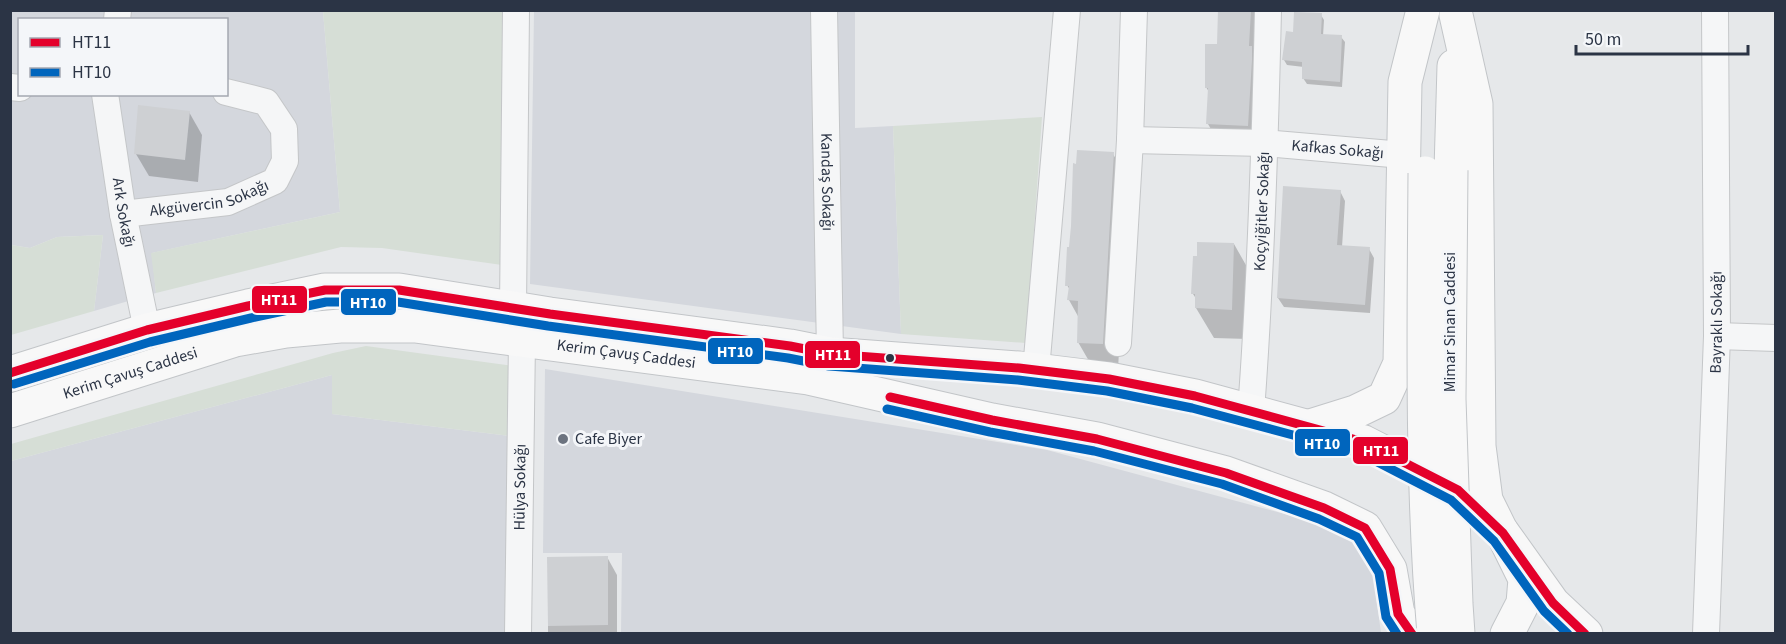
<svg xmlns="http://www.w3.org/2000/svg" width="1786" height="644" viewBox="0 0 1786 644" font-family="'Source Sans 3',sans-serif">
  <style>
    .built { fill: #d4d7dd; fill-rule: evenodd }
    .green { fill: #d6ded6 }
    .shadow { fill: #0003 }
    .building { fill: #ced0d3 }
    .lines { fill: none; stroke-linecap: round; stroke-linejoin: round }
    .minor-casing { stroke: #c4c6c8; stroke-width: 28 }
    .major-casing { stroke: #c2c5c8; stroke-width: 35 }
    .minor { stroke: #f5f6f7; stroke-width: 26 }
    .major { stroke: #f8f8f8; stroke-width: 33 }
    .major-bridge-casing { stroke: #c2c5c8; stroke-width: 35; stroke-linecap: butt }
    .major-bridge { stroke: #f8f8f8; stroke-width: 33 }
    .bus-1-casing { stroke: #f4f6f9; stroke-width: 14 }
    .bus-2-casing { stroke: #f4f6f9; stroke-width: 14 }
    .bus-1 { stroke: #e4002b; stroke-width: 9 }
    .bus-2 { stroke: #0065bd; stroke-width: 9 }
    .bus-dot { fill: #2b3445; stroke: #f4f6f9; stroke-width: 2 }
    .poi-dot { fill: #6c737f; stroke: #f4f6f9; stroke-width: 2 }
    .labels { text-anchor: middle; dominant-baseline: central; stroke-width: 6; stroke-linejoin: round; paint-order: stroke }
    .street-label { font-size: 16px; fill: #2b3445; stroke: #f4f6f9 }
    .poi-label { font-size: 16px; fill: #2b3445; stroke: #f4f6f9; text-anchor: start }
    .line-badge { stroke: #f4f6f9; stroke-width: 2 }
    .badge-label { font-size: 16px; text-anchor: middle; font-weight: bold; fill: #fff }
  </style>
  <rect width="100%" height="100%" fill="#e6e8ea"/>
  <g class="built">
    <path d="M10,11h313l17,201 -188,41 4,40 -62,18 9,-76 -46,2 -27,11 -19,-3zM20,20h206v74h-206z"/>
    <path d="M534,11h321v117l38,-2 8,208 -371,-50z"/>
    <path d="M545,369l502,81 297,80 26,20 11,83h-760l1,-80h-79z"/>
    <path d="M332,375v39l178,22 3,197 -502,1v-173z"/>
  </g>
  <g class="green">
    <path d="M323,11h183l-4,254 -120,-17 -41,-1 -185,46 -5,-40 189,-41z"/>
    <path d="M1042,117l-16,226 -125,-9 -8,-208z"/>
    <path d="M103,235l-9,76 -83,24v-90l19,3 27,-11z"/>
    <path d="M366,346l147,20 -3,70 -178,-22v-39l-321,86v-17l322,-91z"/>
  </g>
  <g class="shadow">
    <path d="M1220,10h38l-3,129 -40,-3 -7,-12 1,-32 -3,-5 12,-41z"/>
    <path d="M1321,15l3,5 -1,16 18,1 4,5 -3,45 -35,-3 -4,-6 1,-11 -17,-2 -3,-5 10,-27z"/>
    <path d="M189,112l13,23 -4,47 -49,-6 -13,-22z"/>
    <path d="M1113,154l15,26 -10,190 -25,-2 -15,-26 1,-24 -10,-18 1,-10 -3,-5z"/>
    <path d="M1340,191l5,10 -3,46 27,2 5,9 -4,55 -86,-6 -6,-9z"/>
    <path d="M1234,244l17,30 -3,65 -34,-1 -18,-30 1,-8 -4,-6z"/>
    <path d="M607,557l10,18v59h-69v-76z"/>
  </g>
  <g class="building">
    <path d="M1218,10h33l-2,36h3v14l-4,66 -42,-2 2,-36h-3v-44h12z"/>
    <path d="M1294,12l28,1 -1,21 21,1 -2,47 -38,-3v-17l-20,-2 4,-29 7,1z"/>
    <path d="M138,105l52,6 -5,49 -51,-6z"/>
    <path d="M1077,150l37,2 -11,192 -26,-1 1,-42 -11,-1 2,-14h-4l2,-39h2l2,-21 2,-63 3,1z"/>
    <path d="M1283,186l58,4 -4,55 33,2 -5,58 -88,-7z"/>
    <path d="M1197,242l37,1 -2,67 -37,-2v-14h-4l2,-38h4z"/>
    <path d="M608,556v69l-60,1 -1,-69z"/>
  </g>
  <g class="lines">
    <g class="minor-casing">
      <g id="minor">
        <path id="s1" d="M824,10l6,344"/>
        <path d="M117,20l1,-10"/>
        <path d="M10,87l10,1"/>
        <path id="s2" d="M105,94l18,120 24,116"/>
        <path id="s3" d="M1130,140l135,3 138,12"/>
        <path id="s4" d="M123,214l105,-12 47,-21 10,-20 -1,-32 -18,-27 -40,-10"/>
        <path d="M513,308l3,-298"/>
        <path d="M1717,336l59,2"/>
        <path d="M1118,343l12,-203 4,-130"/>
        <path d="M1036,370l31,-360"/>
        <path id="s5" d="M1251,411c10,-133 14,-267 17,-401"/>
        <path id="s6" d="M518,634l4,-294"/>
        <path id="s7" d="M1706,634l11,-298 -2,-326"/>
      </g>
    </g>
    <g class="major-casing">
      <g id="major">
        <path d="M1456,15l20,89 3,342 7,54 39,79 -2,24 -16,31"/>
        <path d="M1451,170l3,-104"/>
        <path d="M10,373l137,-43 101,-24 77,-16h74l151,24 240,32 40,8 189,14 90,11 86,17 169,46 94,48 45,43 50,70 33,31"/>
        <path id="s8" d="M10,411l225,-71 51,-9 54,-5h75l393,52 184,42 105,19 129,34 98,35 41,20 25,41 8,45 14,20"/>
        <path d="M1307,427l48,-15 29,-14 16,-35 5,-281 18,-72"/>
      </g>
    </g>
    <use href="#minor" class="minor"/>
    <use href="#major" class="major"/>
    <g class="major-bridge-casing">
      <g id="major-bridge">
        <path d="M1451,170l-2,229 7,205 2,30"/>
        <path d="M1425,173c-1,153 -4,307 9,461"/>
      </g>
    </g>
    <use href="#major-bridge" class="major-bridge"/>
    <g class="bus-1-casing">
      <g id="bus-1">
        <path d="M10,373l137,-43 101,-24 77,-16h74l151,24 240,32 40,8 189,14 90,11 86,17 169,46 94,48 45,43 50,70 32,31"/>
        <path d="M890,397l102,23 105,19 129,34 98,35 41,20 25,41 8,45 14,20"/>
      </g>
    </g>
    <g class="bus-2-casing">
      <g id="bus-2">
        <path d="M14,384l136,-42 101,-24 75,-16h72l150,24 240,32 41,8 189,14 89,11 85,17 168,45 91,47 43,41 50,70 24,23"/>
        <path d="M887,409l103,23 104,19 128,33 97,35 38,18 22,36 7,44 11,17"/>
      </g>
    </g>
    <use href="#bus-1" class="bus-1"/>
    <use href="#bus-2" class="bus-2"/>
  </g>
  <circle class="bus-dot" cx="890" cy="358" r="5"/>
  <circle class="poi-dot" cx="563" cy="439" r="6"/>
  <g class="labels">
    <g class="street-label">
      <text stroke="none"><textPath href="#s3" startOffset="208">Kafkas Sokağı</textPath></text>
      <text stroke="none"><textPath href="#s1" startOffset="172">Kandaş Sokağı</textPath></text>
      <text stroke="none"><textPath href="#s4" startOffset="88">Akgüvercin Sokağı</textPath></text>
      <text stroke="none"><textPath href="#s5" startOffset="200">Koçyiğitler Sokağı</textPath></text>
      <text stroke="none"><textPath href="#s2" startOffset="120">Ark Sokağı</textPath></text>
      <text transform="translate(1450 322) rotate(-90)">Mimar Sinan Caddesi</text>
      <text stroke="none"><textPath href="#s7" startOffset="312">Bayraklı Sokağı</textPath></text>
      <text stroke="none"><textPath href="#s8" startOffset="630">Kerim Çavuş Caddesi</textPath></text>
      <text stroke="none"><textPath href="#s8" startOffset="126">Kerim Çavuş Caddesi</textPath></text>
      <text stroke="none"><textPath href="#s6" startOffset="147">Hülya Sokağı</textPath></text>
    </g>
    <g class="poi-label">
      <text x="575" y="439">Cafe Biyer</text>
    </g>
  </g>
  <g class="line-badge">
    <rect x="251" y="285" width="57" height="29" rx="6" fill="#e4002b"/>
    <rect x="340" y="288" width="57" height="28" rx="6" fill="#0065bd"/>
    <rect x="707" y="337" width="57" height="28" rx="6" fill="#0065bd"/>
    <rect x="804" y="340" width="57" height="29" rx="6" fill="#e4002b"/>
    <rect x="1294" y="428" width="57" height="29" rx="6" fill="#0065bd"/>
    <rect x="1352" y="436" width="57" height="29" rx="6" fill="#e4002b"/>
  </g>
  <g class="badge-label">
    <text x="279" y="305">HT11</text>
    <text x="368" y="308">HT10</text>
    <text x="735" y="357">HT10</text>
    <text x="833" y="360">HT11</text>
    <text x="1322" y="449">HT10</text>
    <text x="1381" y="456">HT11</text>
  </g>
  <rect width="1786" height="644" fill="none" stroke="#2b3445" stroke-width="24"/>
  <rect x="18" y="18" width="210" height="78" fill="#f4f6f9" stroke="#a4a8b1" stroke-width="1.5"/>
  <rect x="30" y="38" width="30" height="9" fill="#e4002b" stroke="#a4a8b1" stroke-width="1.5"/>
  <text x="72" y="48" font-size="18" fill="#2b3445">HT11</text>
  <rect x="30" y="68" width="30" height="9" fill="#0065bd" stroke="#a4a8b1" stroke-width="1.5"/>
  <text x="72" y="78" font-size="18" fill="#2b3445">HT10</text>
  <path d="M1576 45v9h172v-9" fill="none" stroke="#2b3445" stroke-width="3"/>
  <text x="1585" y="45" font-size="18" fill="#2b3445" stroke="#f4f6f9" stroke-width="4.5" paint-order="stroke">50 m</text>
</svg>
